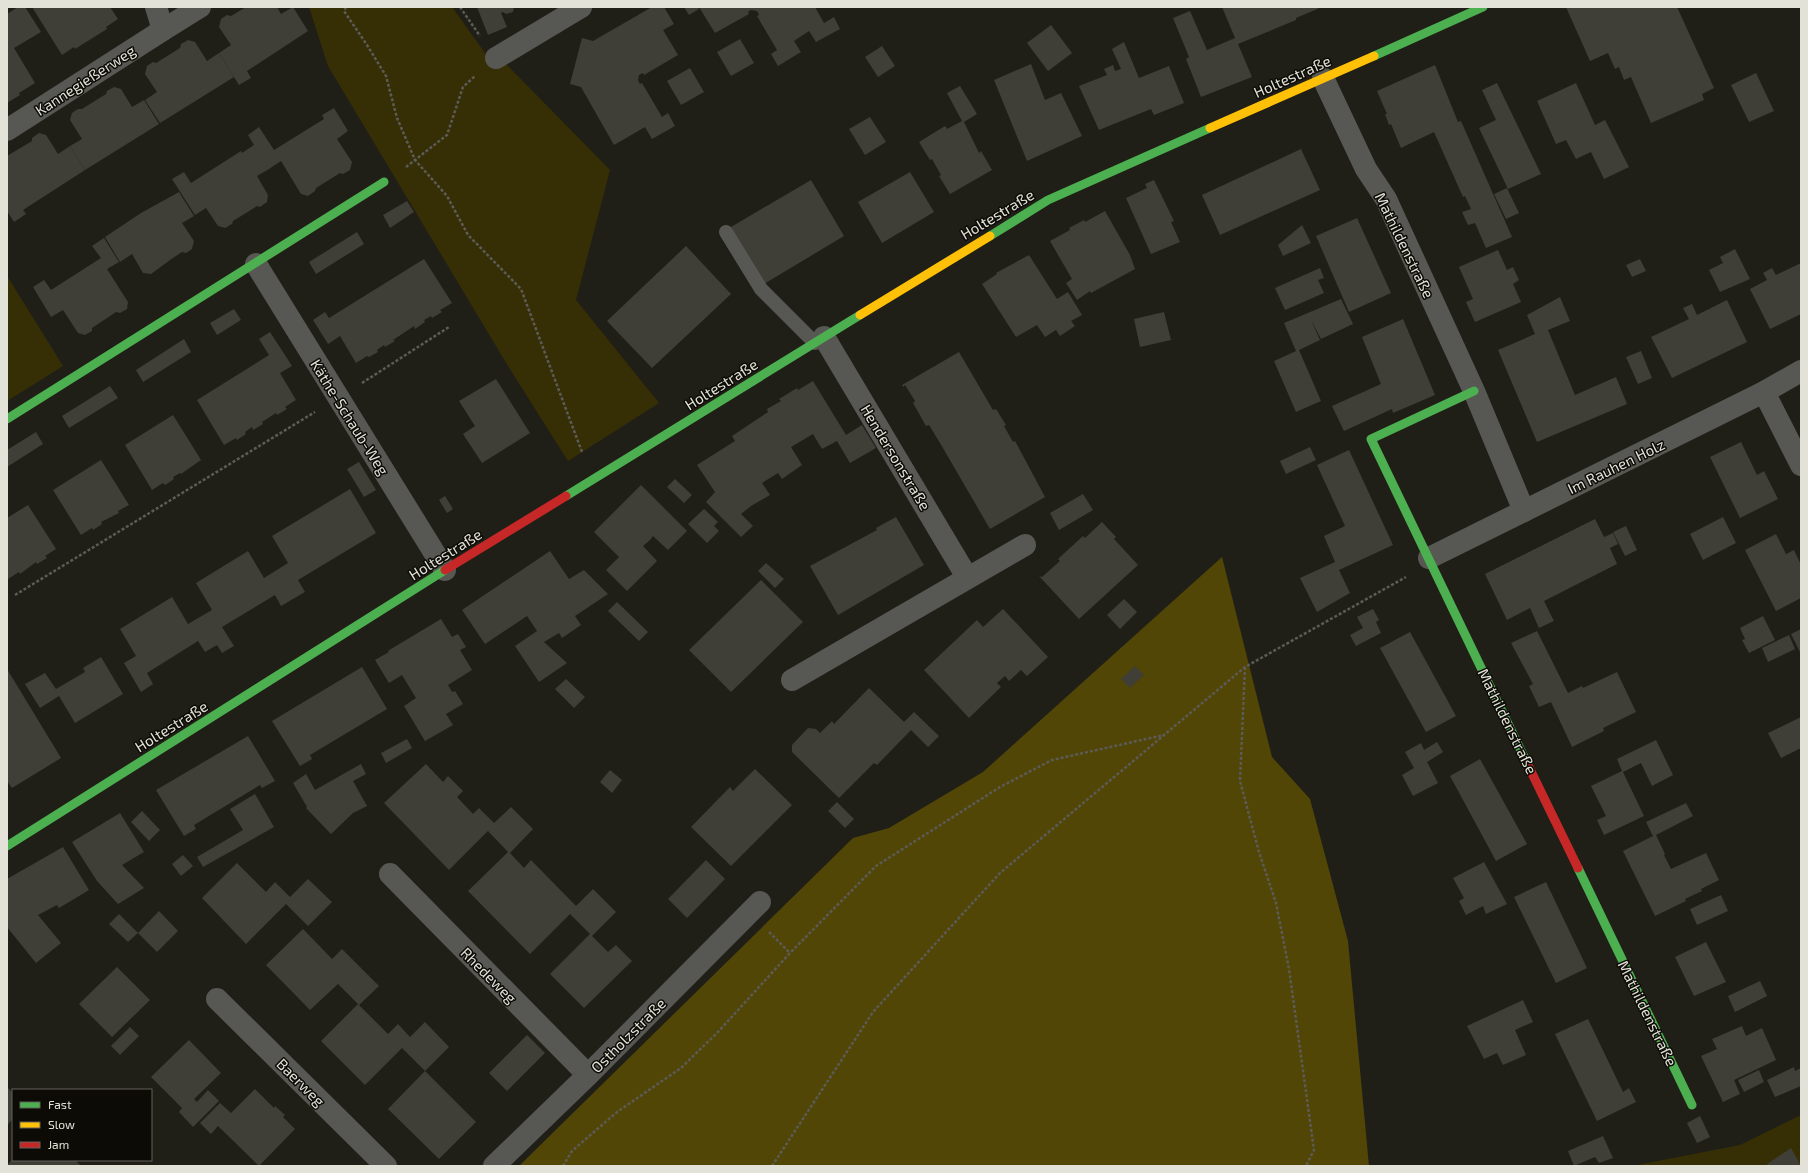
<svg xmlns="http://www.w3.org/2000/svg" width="1808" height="1173" viewBox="0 0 1808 1173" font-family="'Exo 2',sans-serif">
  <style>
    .green { fill: #362f05 }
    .forest { fill: #514605 }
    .building { fill: #3f3e37 }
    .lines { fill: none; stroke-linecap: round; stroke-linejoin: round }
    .path { stroke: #5c5b57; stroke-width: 2.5; stroke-dasharray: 3 2; stroke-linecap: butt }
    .lane { stroke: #575753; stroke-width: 14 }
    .street { stroke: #575753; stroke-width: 22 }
    .fast { stroke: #4caf50; stroke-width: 9 }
    .slow { stroke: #ffc107; stroke-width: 9 }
    .jam { stroke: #c62828; stroke-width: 9 }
    .labels { text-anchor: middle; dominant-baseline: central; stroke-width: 3; stroke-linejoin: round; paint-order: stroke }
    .street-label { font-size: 15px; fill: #e3e2d9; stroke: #0c0b06 }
  </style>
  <rect width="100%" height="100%" fill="#201f17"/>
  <g class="green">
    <path d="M309,7h143l43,60 9,-5 106,108 -34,130 83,103 -91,58 -60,-95 -180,-300z"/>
    <path d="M7,276l56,90 -56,35z"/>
    <path d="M1801,1115v51h-169l108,-21z"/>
  </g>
  <path class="forest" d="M1222,557l50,200 38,42 38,142 21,225h-850l334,-328 36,-10 94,-56z"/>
  <g class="building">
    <path d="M18,7h7l16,25 -27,16 21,35 -16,10 1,2 -13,8v-89z"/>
    <path d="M32,7h78l8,12 -12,8 1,2 -32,20 -1,-2 -12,8z"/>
    <path d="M246,7h31l4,7 12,-7 15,24 -61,40 4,7 -12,7 -20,-32 12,-8 -12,-18 2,-8 6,-4 4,1z"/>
    <path d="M477,7h37l-1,5 -7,2 -3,-2 -2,1 6,14 -19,8z"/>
    <path d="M652,7h12l10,17 -11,6 15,25 -34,20 -1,-2 -4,2 -1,5 2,4 2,-1 20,34 6,-4 7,13 -23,13 -7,-12 -31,18 -33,-58 -11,-3 12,-46 11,3z"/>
    <path d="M684,7h13l2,2 -10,6z"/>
    <path d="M699,7h116l9,16 10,-6 6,12 -24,13 -7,-11 -15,10 7,11 -23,14 -7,-12 6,-4 -20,-34 2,-1 -2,-4 -6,-1 -3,2 1,2 -34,19z"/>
    <path d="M1222,7h100l-26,11v2l-58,24 14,33 -51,20 -15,-38 3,-2 -16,-39 17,-7 17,39 28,-12z"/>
    <path d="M1566,7h111l37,81 -12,6 2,6 -53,23 -20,-46 -7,3 -5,-13 -4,2 -7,-16 -18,8z"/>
    <path d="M1051,25l21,28 -24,18 -21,-28z"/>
    <path d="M740,39l14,24 -23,13 -14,-24z"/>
    <path d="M188,40l7,2 12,19 12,-8 15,24 -74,46 -15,-23 12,-8 -12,-18 2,-8 6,-4 3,1 24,-15 1,-4z"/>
    <path d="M1124,42l15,36 30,-12 15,37 -30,12 -3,-6 -52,21 -20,-44 28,-11 -3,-6 9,-4 2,6 6,-2 -9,-20z"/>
    <path d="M882,46l13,20 -17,11 -13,-20z"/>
    <path d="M1031,64l14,36 16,-7 21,43 -55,25 -33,-81z"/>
    <path d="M1435,65l23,57 3,-1 51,116 -26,11 -11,-25 -7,2 -6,-13 9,-3 -6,-13 -2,1 -29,-65 -33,16 -10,-24 -2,1 -4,-11h2l-10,-23z"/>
    <path d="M690,68l14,24 -23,13 -14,-24z"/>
    <path d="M1756,73l18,38 -25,11 -18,-37z"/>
    <path d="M1497,83l44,91 -33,15 -29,-61 17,-8 -14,-30z"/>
    <path d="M1576,83l19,42 10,-5 24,47 -25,12 -13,-27 -15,7 -10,-19 -10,4 -19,-43z"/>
    <path d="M960,86l17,28 -13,8 15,31 2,-2 11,19 -42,24 -11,-18 2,-1 -9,-16 -2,1 -11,-18 26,-16 2,3 15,-8 -15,-28z"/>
    <path d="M114,87l7,2 11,18 12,-7 15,24 -74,46 -15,-24 12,-7 -12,-19 2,-7 6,-4h4l24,-15 1,-3z"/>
    <path d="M334,108l14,23 -11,8 15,23 -2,8 -7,4 -3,-1 -24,15 -1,3 -7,5 -7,-2 -20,-33 -12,8 -6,-9 6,9 -12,7 11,19 -1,7 -7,5 -3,-1 -24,15 -1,3 -7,4 -7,-2 -12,-18 -11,7 -23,-36 12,-7 7,11 50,-32 1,2 12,-8 -6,-10 11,-8 15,23 50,-31 -2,-4z"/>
    <path d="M870,117l16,25 -21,13 -16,-26z"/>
    <path d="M39,133l7,2 12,19 12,-8 15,24 -62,40 3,4 -12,8 -7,-11v-55l25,-15v-3z"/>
    <path d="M1301,149l19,41 -100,45 -18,-40z"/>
    <path d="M910,172l24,40 -52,31 -24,-41z"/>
    <path d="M811,180l33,56 -80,48 -33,-57z"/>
    <path d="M1154,180l20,41 -3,1 9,20 -29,12 -25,-56 21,-10 -2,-4z"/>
    <path d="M1507,188l12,25 -13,6 -12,-25z"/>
    <path d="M179,192l15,24 -12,7 12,18 -2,8 -6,4 -4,-1 -12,8 -19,14 -8,-1 -11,-19 -12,8 -15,-25 36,-24z"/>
    <path d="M407,201l7,11 -24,16 -7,-13z"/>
    <path d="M1105,211l25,44 5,14 -44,24 -1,-2 -13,9 -11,-17 6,-4 -22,-38 20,-11 -1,-2 15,-8 1,2z"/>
    <path d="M1357,218l34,75 -42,19 -33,-76z"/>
    <path d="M1302,225l9,18 -28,13 -5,-11z"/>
    <path d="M357,232l7,12 -48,30 -7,-12z"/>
    <path d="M104,238l15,24 -12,7 21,33 -1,7 -7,4 -4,-1 -24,16v3l-7,4 -7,-2 -15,-23 -12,7 -18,-30 11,-7 7,10 50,-32 -9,-12z"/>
    <path d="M686,246l45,48 -79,74 -45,-47z"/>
    <path d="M1735,249l15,30 -30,13 -11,-22 14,-7 -3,-6z"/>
    <path d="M1498,250l9,20 6,-3 6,13 -6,4 8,18 -46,20 -9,-20 7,-3 -14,-32z"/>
    <path d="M1029,255l28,44 11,-7 14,23 -11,6 4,5 -15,10 -4,-6 -11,7 -8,-12 -21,12 -34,-53 15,-10 -1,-1z"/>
    <path d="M424,259l28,44 -12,7 2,2 -10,6 -1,-2 -7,4 1,2 -10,7 -1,-3 -21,14 2,1 -10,6 -1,-2 -7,5 1,2 -9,5 -2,-1 -11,7 -16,-27 -12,8 -15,-24 12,-8 4,6z"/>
    <path d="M1640,259l6,12 -14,6 -6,-12z"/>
    <path d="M1801,263v51l-31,15 -20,-40 17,-9 -4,-7 9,-5 4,7z"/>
    <path d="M1320,268l4,10 -6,2 6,13 -39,17 -10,-22z"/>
    <path d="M1560,297l10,24 -22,9 27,65 41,-18 11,27 -90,38 -39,-92 37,-16 -8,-19z"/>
    <path d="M1341,299l12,25 -32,15 -10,-19 9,20 -21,10 22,51 -25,11 -22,-51 22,-10 -12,-28z"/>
    <path d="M1727,300l20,42 -75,36 -21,-41 38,-18 -6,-11 9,-4 5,11z"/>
    <path d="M234,309l7,11 -24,15 -7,-12z"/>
    <path d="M1164,312l7,28 -31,7 -6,-28z"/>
    <path d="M1403,319l32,76 -42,18 -1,-4 -48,22 -12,-25 49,-22 -19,-47z"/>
    <path d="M270,332l22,34 -12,7 16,27 -11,7 2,2 -10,6 -1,-2 -14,9 1,2 -10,6 -1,-3 -7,5 1,2 -9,6 -1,-2 -12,7 -27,-45 72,-45 -10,-16z"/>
    <path d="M184,339l7,13 -48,30 -7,-12z"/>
    <path d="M1641,351l11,27 -14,6 -12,-27z"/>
    <path d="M959,352l34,58 3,-1 10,16 -2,1 9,16 2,-1 30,56 -55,32 -50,-86 -11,-18 -3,1 -13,-23 2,-2 -10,-16 -2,2 -1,-2z"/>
    <path d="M496,379l34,54 -48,30 -19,-29 12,-8 -16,-25z"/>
    <path d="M813,381l33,54 16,-10 14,23 -26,15 -13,-22 -15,8 -9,-15 -22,13 11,18 -20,14 -4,-6 -16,10 8,12 -19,11 -10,8 12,12 -12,11 -35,-35 9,-10 -18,-27 38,-24 -3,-5 36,-24 -1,-3 14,-8 -2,-2 18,-11 1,2z"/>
    <path d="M110,386l8,12 -49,30 -7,-12z"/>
    <path d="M173,415l28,45 -20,14 -1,-1 -7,4 1,2 -9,6 -2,-2 -11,7 -27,-45z"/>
    <path d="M36,432l7,12 -36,23v-17z"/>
    <path d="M1741,442l16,33 7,-4 14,28 -38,19 -30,-61z"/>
    <path d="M1310,447l6,13 -30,14 -6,-13z"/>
    <path d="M1349,450l44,95 -54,25 11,23 -33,19 -17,-34 35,-16 -11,-26 21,-10 -28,-61z"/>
    <path d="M101,460l28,45 -11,6 1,2 -18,9 1,2 -9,6 -1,-2 -11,7 -28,-45z"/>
    <path d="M359,462l17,28 -12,7 -17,-28z"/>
    <path d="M675,479l17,16 -8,8 -17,-16z"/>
    <path d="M641,485l46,46 -19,19 -15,-14 -3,4 -7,6 14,15 -30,30 -21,-21 13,-13 -25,-25z"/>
    <path d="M350,489l26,44 -78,47 7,12 -24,14 -6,-11 -53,32 12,19 -12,7 -5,-8 -12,7 -7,-11 -51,32 6,11 -12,8 -17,-29 12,-7 -16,-27 52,-32 16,27 24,-14 -16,-27 52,-32 16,27 24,-15 -16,-27z"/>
    <path d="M1083,494l10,16 -34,20 -9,-17z"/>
    <path d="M445,496l8,13 -6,4 -8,-13z"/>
    <path d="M28,505l28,44 -11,7 2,2 -10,6 -1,-2 -16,12 -1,-2 -11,7 -1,-61z"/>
    <path d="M704,509l14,13 -4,4 5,5 -12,12 -19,-19z"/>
    <path d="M896,517l28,48 -86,50 -28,-49 67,-36 -1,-2z"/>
    <path d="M1723,517l13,26 -33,17 -13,-26z"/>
    <path d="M1595,519l9,18 9,-4 5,11 -8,4 7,16 -73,37 10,20 -15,7 -9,-20 -23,12 -22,-46z"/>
    <path d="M1102,522l14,15 -2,2 24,26 -59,54 -40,-43 3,1 18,-16 -2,-2 25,-23 2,2z"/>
    <path d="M1626,526l11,24 -12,6 -12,-24z"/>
    <path d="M1776,534l10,20 8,-4 7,15v33l-25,13 -31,-61z"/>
    <path d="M550,551l19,28 15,-9 24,24 -33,22 6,9 -19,13 -3,-5 -15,9 23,21 -28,19 -24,-36 22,-15 -10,-15 -42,28 -23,-34z"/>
    <path d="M766,563l18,16 -9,9 -17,-17z"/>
    <path d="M761,580l42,42 -72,70 -42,-42z"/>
    <path d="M1124,599l13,13 -17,17 -13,-14z"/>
    <path d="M617,602l31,30 -9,9 -31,-30z"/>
    <path d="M1003,609l45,48 -21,19 -6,-6 -12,11 -4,-5 -8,7 4,4 -32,31 -45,-48 53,-50 6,7z"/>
    <path d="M1373,609l6,11 -3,2 5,11 -25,13 -6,-11 13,-7 -6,-11z"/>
    <path d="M1763,616l12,24 -26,13 -7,-13 3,-1 -5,-11z"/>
    <path d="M441,619l11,18 6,-3 8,13 -6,3 12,20 -24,15 4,7 3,-1 8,13 -17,10 7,11 -28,16 -21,-35 12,-8 -14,-23 -13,8 -14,-23 14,-8 -1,-1 3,-2z"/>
    <path d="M1801,629v25l-10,-20z"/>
    <path d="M1537,631l31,62 14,-7 1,2 34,-16 19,40 -33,16 1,3 -32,16 -21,-45 -12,5 -10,-21 4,-2 -22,-41z"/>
    <path d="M1410,632l46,84 -30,16 -46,-84z"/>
    <path d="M1789,635l6,14 -27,13 -6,-14z"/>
    <path d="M101,657l22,37 -48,29 -16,-27 -19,12 -15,-24 20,-11 11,16 29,-17 -2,-4z"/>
    <path d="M1135,666l9,9 -14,13 -9,-9z"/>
    <path d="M362,667l25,42 -77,46 2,4 -12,7 -28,-45z"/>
    <path d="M7,669l54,89 -49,30 -5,-7z"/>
    <path d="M566,679l19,18 -11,11 -19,-19z"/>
    <path d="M869,688l35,34 10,-10 25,24 -11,11 -17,-17 -33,34 -1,1 -3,-2 -35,35 -47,-46v-7l16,-17 8,1 4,4 12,-12 2,3z"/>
    <path d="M1801,717v31l-20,10 -13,-25z"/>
    <path d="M248,736l27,45 -13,7 -2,-3 -66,40 2,4 -12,7 -28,-46z"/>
    <path d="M407,739l5,9 -26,15 -5,-10z"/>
    <path d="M1656,740l17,35 -21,11 -11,-23 -18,9 21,44 -40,19 -7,-15 9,-4 -15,-30 31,-15 -5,-12z"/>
    <path d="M1437,742l6,10 -16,10 11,21 -25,13 -11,-21 12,-7 -9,-16 16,-9 3,7z"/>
    <path d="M1480,759l47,85 -31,17 -46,-85z"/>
    <path d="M361,764l5,10 -13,7 14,25 -14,7 -22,21 -25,-26 1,-1 -14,-24 13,-9 9,16z"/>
    <path d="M426,764l17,18 5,-6 15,15 -6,6 16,17 6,-6 15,15 17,-16 22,22 -23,24 14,15 7,-8 45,46 17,-17 23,23 -24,24 16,16 8,-7 16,16 -48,47 -34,-34 40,-40 -20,-20 -40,40 -62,-63 40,-39 -20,-21 -39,39 -65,-67z"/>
    <path d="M755,769l37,36 -61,61 -40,-39 39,-40 3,4z"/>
    <path d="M610,770l12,10 -10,13 -12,-11z"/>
    <path d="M255,794l19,33 -71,40 -6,-10 46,-27 -13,-21z"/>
    <path d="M837,802l17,17 -9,9 -17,-17z"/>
    <path d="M1686,803l7,13 -37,19 9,19 -1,1 7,14 35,-16 13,27 -18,9 1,2 -17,8 1,2 -31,15 -32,-65 30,-15 -7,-14z"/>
    <path d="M142,811l18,19 -11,11 -18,-19z"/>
    <path d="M120,813l24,39 -22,13 22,23 -26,16 -21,-23 -25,-39z"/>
    <path d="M63,847l26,43 -30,18 -2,-3 -19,10 23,28 -25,20 -29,-36v-48z"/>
    <path d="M183,855l10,11 -12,10 -9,-12z"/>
    <path d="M706,860l19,19 -38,39 -19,-19z"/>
    <path d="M1484,862l23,42 -21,10 -3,-8 -17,9 -7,-14 5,-3 -11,-20z"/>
    <path d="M237,863l29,29 9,-10 15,15 18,-18 24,23 -24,24 -22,-22 -40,40 -44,-46z"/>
    <path d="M1546,882l41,86 -31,15 -42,-86z"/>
    <path d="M1721,895l7,16 -31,14 -7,-16z"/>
    <path d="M159,911l19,20 -21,21 -19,-19z"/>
    <path d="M119,914l19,19 -10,9 -19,-18z"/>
    <path d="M303,929l29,30 10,-10 37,37 -20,19 29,29 10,-10 12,13 15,-15 24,25 -24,24 -23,-23 -37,37 -44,-44 37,-37 -20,-20 -28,26 -44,-45z"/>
    <path d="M1706,942l20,40 -32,14 -19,-39z"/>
    <path d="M117,967l33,33 -38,37 -33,-33z"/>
    <path d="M1760,981l7,15 -32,16 -7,-16z"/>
    <path d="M1523,1000l10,22 -18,8 11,25 -23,10 -6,-12 -13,6 -17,-33z"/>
    <path d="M1588,1019l35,73 6,-4 7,14 -39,19 -42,-87z"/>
    <path d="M1742,1026l4,10 16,-8 14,32 -42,20 6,14 -17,8 -22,-46 16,-7 -5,-10z"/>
    <path d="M130,1027l9,9 -19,19 -9,-9z"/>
    <path d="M527,1035l18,18 -38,38 -18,-18z"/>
    <path d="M189,1040l32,33 -27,26 3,3 11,-12 11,11 -26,26 -14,-15 3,-4 -31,-31z"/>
    <path d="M1794,1067l1,4 6,-3v18l-26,11 -8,-17z"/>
    <path d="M1759,1070l5,12 -20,10 -6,-12z"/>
    <path d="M425,1071l51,51 -37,37 -51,-50z"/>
    <path d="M7,1087l6,6v26l-6,6z"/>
    <path d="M255,1089l19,19 1,-2 10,9 -2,2 12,12 -36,37 -41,-40 -7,8 -11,-11 20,-20 11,10z"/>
    <path d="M1700,1116l10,21 -13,6 -10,-20z"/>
    <path d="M1603,1136l10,22 -14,5 -4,-6 -21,9 -6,-15z"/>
    <path d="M1791,1148l10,18h-32l-2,-2z"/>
    <path d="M12,1160h63l6,6h-73l-1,-1z"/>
  </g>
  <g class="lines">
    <g class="path">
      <path d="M346,7l-2,4 23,34 19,31 11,42 18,42 32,36 21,39 53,54 61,163"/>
      <path d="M460,7l20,29"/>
      <path d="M406,167l41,-32 16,-48 12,-11"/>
      <path d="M362,383l87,-56"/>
      <path d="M15,595l300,-183"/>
      <path d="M1245,667l-5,114 19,71 17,51 13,66 25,181 -8,16"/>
      <path d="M769,932l21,21"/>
      <path d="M563,1166l9,-15 45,-39 64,-44 37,-36 72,-79 86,-87 124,-79 52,-27 112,-25"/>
      <path d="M772,1166l101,-154 127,-139 245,-206 161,-90"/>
    </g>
    <path class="lane" d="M726,232l35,57 54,54"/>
    <g class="street">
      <path d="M163,30l37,-23"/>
      <path d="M496,58l85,-51"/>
      <path d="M1323,78l43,91 20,30 88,192 50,120"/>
      <path d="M7,130l156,-100 -7,-23"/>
      <path d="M256,264l189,306"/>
      <path d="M824,337l143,240"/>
      <path d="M1764,392l37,73"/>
      <path d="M1429,558l335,-166 37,-21"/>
      <path d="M792,680l233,-135"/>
      <path d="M390,874l198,201"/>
      <path d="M217,999l169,167"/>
      <path d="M494,1166l94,-91 172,-173"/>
    </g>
    <g class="fast">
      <path d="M1374,56l109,-49"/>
      <path d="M990,236l58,-36 162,-72"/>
      <path d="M1474,391l-103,48 154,320"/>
      <path d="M7,419l377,-237"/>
      <path d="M566,496l294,-181"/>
      <path d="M7,846l438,-276"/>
      <path d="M1578,868l114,237"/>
    </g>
    <g class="slow">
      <path d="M1210,128l164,-72"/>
      <path d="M860,315l130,-79"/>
    </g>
    <g class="jam">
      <path d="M445,570l121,-74"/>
      <path d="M1525,759l53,109"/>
    </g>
  </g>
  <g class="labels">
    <g class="street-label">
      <text transform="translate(1292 76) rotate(-24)">Holtestraße</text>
      <text transform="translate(85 80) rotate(-33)">Kannegießerweg</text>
      <text transform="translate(997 214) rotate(-31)">Holtestraße</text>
      <text transform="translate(1405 245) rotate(64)">Mathildenstraße</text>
      <text transform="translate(721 384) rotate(-32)">Holtestraße</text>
      <text transform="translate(350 417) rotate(58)">Käthe-Schaub-Weg</text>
      <text transform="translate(896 457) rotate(59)">Hendersonstraße</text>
      <text transform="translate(1616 466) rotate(-26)">Im Rauhen Holz</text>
      <text transform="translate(445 554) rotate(-32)">Holtestraße</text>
      <text transform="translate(1508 721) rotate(64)">Mathildenstraße</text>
      <text transform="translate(171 726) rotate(-32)">Holtestraße</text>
      <text transform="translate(489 975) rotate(45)">Rhedeweg</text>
      <text transform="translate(1648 1013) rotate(64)">Mathildenstraße</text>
      <text transform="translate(628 1035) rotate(-45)">Ostholzstraße</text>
      <text transform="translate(301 1082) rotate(45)">Baerweg</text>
    </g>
  </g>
  <rect width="1808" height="1173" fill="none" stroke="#e3e2d9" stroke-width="16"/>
  <rect x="12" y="1089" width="140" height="72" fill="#0c0b06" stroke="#62615a"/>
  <rect x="20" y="1102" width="20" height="6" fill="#4caf50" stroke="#62615a"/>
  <text x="48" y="1109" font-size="12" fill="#e3e2d9">Fast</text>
  <rect x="20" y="1122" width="20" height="6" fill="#ffc107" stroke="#62615a"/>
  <text x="48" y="1129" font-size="12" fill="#e3e2d9">Slow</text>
  <rect x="20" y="1142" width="20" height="6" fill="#c62828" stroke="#62615a"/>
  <text x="48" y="1149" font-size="12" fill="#e3e2d9">Jam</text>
</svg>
